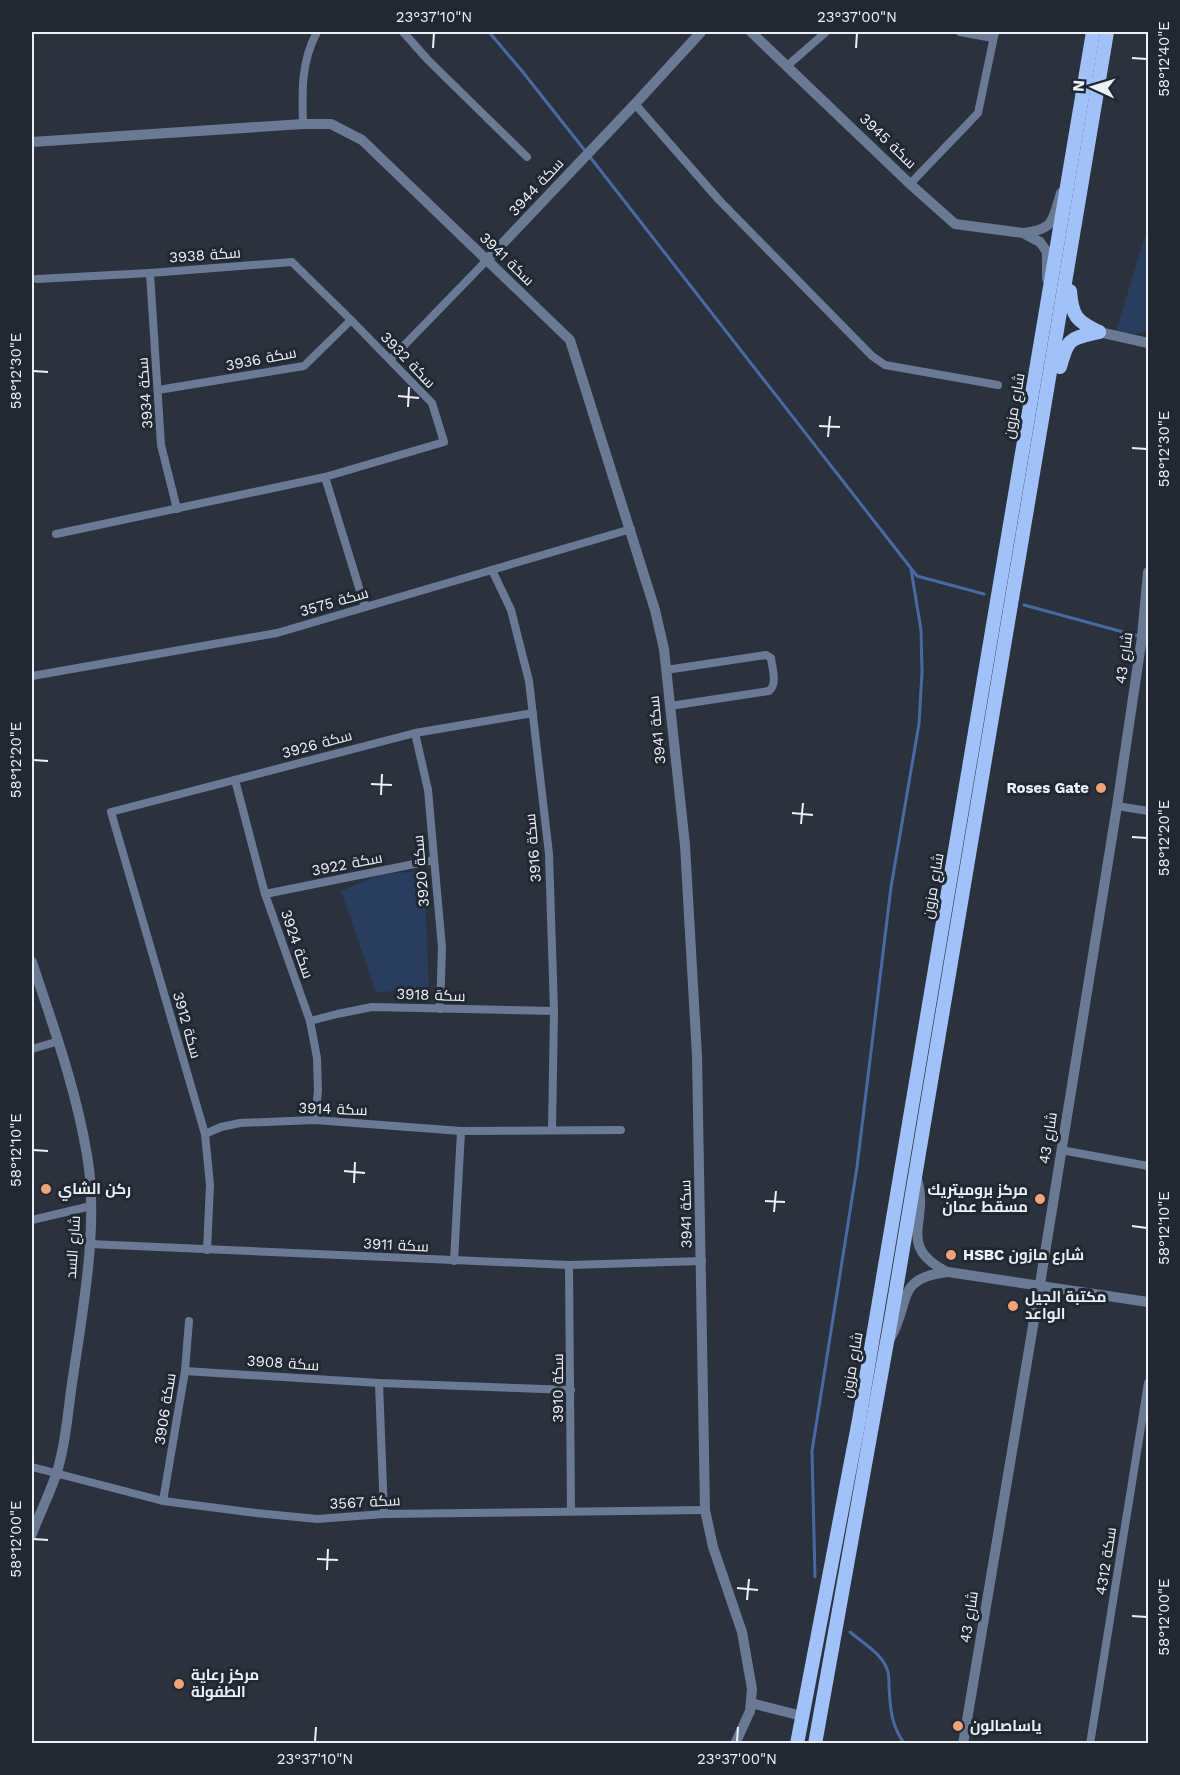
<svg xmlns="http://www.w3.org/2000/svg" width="1180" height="1775" viewBox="0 0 1180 1775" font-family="'Work Sans',Cairo,sans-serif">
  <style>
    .green { fill: #293d5e }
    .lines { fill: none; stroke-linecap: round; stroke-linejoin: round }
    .stream { stroke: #476aa5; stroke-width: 3 }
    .minor { stroke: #6a7a95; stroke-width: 8 }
    .tertiary { stroke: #6a7a95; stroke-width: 10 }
    .primary { stroke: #a0c2f9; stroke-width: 14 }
    .ticks { fill: none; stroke: #ecf1f7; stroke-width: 2 }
    .poi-dot { fill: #efa377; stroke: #222832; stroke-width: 2 }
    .labels { text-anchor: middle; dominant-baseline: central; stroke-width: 6; stroke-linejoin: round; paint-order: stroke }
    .street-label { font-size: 15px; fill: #ecf1f7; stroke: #222832 }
    .poi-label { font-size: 15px; font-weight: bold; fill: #ecf1f7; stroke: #222832; text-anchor: start }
    .neatline { fill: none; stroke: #ecf1f7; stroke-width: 2 }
    .ticks-label { font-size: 15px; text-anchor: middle; fill: #ecf1f7 }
  </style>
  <rect width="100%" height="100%" fill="#2c323d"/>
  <g class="green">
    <path d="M1148,226v105l-14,3 -18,-3z"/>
    <path d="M424,871l5,119 -53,2 -35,-101 41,-17z"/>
  </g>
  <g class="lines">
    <g class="stream">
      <path d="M489,32l33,39 64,81"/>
      <path d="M590,157l327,419 67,18"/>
      <path d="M1024,605l114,31"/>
      <path d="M815,1577l-3,-126 45,-284 34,-280 28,-163 3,-52 -1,-42 -10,-61"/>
      <path d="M850,1632c13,11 34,23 38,40 1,4 1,10 1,14 1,20 2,41 16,58"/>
    </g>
    <g class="minor">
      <path d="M403,32l25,28 99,97"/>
      <path d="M960,32l33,6"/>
      <path d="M787,66l39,-34"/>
      <path d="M635,104l84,96 153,156 13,9 113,20"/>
      <path d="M303,124c-1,-34 -2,-62 14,-92"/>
      <path d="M910,184l68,-71 17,-81"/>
      <path d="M150,273l11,172 16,64"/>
      <path d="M37,279l113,-6 142,-11 59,58 81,83 12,39 -119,35 -269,57"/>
      <path d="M390,360l97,-100"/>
      <path d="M158,390l146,-24 47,-46"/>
      <path d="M325,477l40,130"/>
      <path d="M492,570l19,40 18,71 20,173 5,157 -2,119"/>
      <path d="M666,670l100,-15 5,3c1,10 7,26 -2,33l-99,15"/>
      <path d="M32,676l245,-43 354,-104"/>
      <path d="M415,733l13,57 14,158 -2,61"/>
      <path d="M235,780l30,114 45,127 7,37 1,32 -3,30"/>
      <path d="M1117,806l31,5"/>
      <path d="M265,894l169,-34"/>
      <path d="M310,1021l27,-7 35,-7 182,4"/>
      <path d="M32,1049l27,-8"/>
      <path d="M205,1134l16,-7 19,-4 75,-3 146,11 160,-1"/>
      <path d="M1061,1150l87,16"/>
      <path d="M32,1220l59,-14"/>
      <path d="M89,1244l480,21 133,-4"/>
      <path d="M207,1250l3,-65 -5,-51 -94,-322 304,-79 118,-20"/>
      <path d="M454,1261l7,-130"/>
      <path d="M569,1265l2,246"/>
      <path d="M185,1371l194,12 192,7"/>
      <path d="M379,1383l5,131"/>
      <path d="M32,1467l131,34 93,12 61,6 67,-5 321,-4"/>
      <path d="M163,1501l22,-130 4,-50"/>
      <path d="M1090,1744l58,-361"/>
    </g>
    <g class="tertiary">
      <path d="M751,32l159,152 45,40 68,9 17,9 7,10v27"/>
      <path d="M32,142l271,-18h28l31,16 208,200 85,270 9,39 21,196 12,211 8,454 8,37 29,85 10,57 -2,22 -15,33"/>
      <path d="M1024,233c31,-4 28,-12 37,-40"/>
      <path d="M487,260l148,-156 66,-72"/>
      <path d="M1099,332l49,11"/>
      <path d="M32,962c21,63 44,127 55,193 12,68 -4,154 -14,222 -5,32 -7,67 -17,98 -7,20 -17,40 -24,59"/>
      <path d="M917,1179c13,43 -22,66 30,93"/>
      <path d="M891,1337c20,-36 4,-59 57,-65l200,30"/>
      <path d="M751,1703l51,13"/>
      <path d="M963,1744l77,-460 77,-478 25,-169 6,-65"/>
    </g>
    <g class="primary">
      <path d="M1070,291c2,25 6,30 29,41"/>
      <path d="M1060,367c8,-30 10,-28 39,-35"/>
      <path d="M797,1744l62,-324 234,-1388"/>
      <path d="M815,1744l77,-430 215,-1282"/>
    </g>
  </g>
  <path class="ticks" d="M433,48l1,-15M856,48l1,-15M1132,58l15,1M33,371l15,1M398,396l21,2M408,407l1,-20M819,426l21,1M828,437l2,-21M1132,448l15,1M33,760l15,1M371,784l21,1M381,795l1,-21M792,813l21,2M801,824l2,-21M1132,837l15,1M33,1150l15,1M344,1171l21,2M354,1183l1,-21M765,1201l20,1M774,1212l2,-21M1132,1226l15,2M33,1539l15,1M317,1559l21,1M327,1570l1,-21M737,1588l21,2M747,1600l2,-21M1132,1616l15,1M315,1742l1,-15M737,1742l1,-15"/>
  <g class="poi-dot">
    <circle cx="1101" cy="788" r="6"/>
    <circle cx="46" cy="1189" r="6"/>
    <circle cx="1040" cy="1199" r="6"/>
    <circle cx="951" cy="1255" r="6"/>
    <circle cx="1013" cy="1306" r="6"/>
    <circle cx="179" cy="1684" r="6"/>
    <circle cx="958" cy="1726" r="6"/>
  </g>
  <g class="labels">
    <g class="street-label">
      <text transform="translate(888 141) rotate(44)">سكة 3945</text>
      <text transform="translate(536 187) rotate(-47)">سكة 3944</text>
      <text transform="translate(205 255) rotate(-4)">سكة 3938</text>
      <text transform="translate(507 259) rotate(44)">سكة 3941</text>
      <text transform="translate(261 359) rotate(-11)">سكة 3936</text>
      <text transform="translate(408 360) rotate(46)">سكة 3932</text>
      <text transform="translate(145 393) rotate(-94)">سكة 3934</text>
      <text transform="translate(1014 406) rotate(-80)">شارع مزون</text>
      <text transform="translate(334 602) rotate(-16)">سكة 3575</text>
      <text transform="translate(1124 658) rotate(-82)">شارع 43</text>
      <text transform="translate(657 730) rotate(-96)">سكة 3941</text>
      <text transform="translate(317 744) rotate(-15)">سكة 3926</text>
      <text transform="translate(533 848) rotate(-95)">سكة 3916</text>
      <text transform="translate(347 864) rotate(-11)">سكة 3922</text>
      <text transform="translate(421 871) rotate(-95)">سكة 3920</text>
      <text transform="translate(933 886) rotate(-80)">شارع مزون</text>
      <text transform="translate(297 944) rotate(71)">سكة 3924</text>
      <text transform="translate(431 995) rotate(2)">سكة 3918</text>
      <text transform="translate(187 1025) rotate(74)">سكة 3912</text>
      <text transform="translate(333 1109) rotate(2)">سكة 3914</text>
      <text transform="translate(1048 1138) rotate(-81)">شارع 43</text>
      <text transform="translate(686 1214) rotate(-91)">سكة 3941</text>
      <text transform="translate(396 1245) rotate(3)">سكة 3911</text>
      <text transform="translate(73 1247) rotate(-86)">شارع السد</text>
      <text transform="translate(283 1363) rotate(4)">سكة 3908</text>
      <text transform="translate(852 1365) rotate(-80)">شارع مزون</text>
      <text transform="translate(558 1388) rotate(-90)">سكة 3910</text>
      <text transform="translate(165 1409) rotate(-81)">سكة 3906</text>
      <text transform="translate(365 1502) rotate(-3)">سكة 3567</text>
      <text transform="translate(1106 1561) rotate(-81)">سكة 4312</text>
      <text transform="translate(969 1617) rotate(-81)">شارع 43</text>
    </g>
    <g class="poi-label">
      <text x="1089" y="788" text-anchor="end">Roses Gate</text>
      <text x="58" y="1189">ركن الشاي</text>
      <text x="1028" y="1190" text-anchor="end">مركز بروميتريك<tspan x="1028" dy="17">مسقط عمان</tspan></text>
      <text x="963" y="1255">HSBC شارع مازون</text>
      <text x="1025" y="1297">مكتبة الجيل<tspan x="1025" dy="17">الواعد</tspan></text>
      <text x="191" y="1675">مركز رعاية<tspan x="191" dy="17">الطفولة</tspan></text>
      <text x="970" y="1726">ياساصالون</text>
    </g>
  </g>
  <rect width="1180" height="1775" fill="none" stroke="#222832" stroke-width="66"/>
  <g transform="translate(1093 87) rotate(274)" stroke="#222832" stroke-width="4.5" paint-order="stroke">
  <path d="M0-4.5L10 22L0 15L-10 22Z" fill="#ecf1f7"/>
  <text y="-9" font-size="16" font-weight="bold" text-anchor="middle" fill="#ecf1f7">N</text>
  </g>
  <rect x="33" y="33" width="1114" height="1709" class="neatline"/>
  <g class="ticks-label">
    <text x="434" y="22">23°37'10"N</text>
    <text x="857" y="22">23°37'00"N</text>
    <text transform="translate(1164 59) rotate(-90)" y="5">58°12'40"E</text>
    <text transform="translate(16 371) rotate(-90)" y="5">58°12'30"E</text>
    <text transform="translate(1164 449) rotate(-90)" y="5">58°12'30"E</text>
    <text transform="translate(16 760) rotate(-90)" y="5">58°12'20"E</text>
    <text transform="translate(1164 838) rotate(-90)" y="5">58°12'20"E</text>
    <text transform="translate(16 1150) rotate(-90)" y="5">58°12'10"E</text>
    <text transform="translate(1164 1228) rotate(-90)" y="5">58°12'10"E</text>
    <text transform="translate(16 1539) rotate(-90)" y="5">58°12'00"E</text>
    <text transform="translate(1164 1617) rotate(-90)" y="5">58°12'00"E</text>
    <text x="315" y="1764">23°37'10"N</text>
    <text x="737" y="1764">23°37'00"N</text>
  </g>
</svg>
